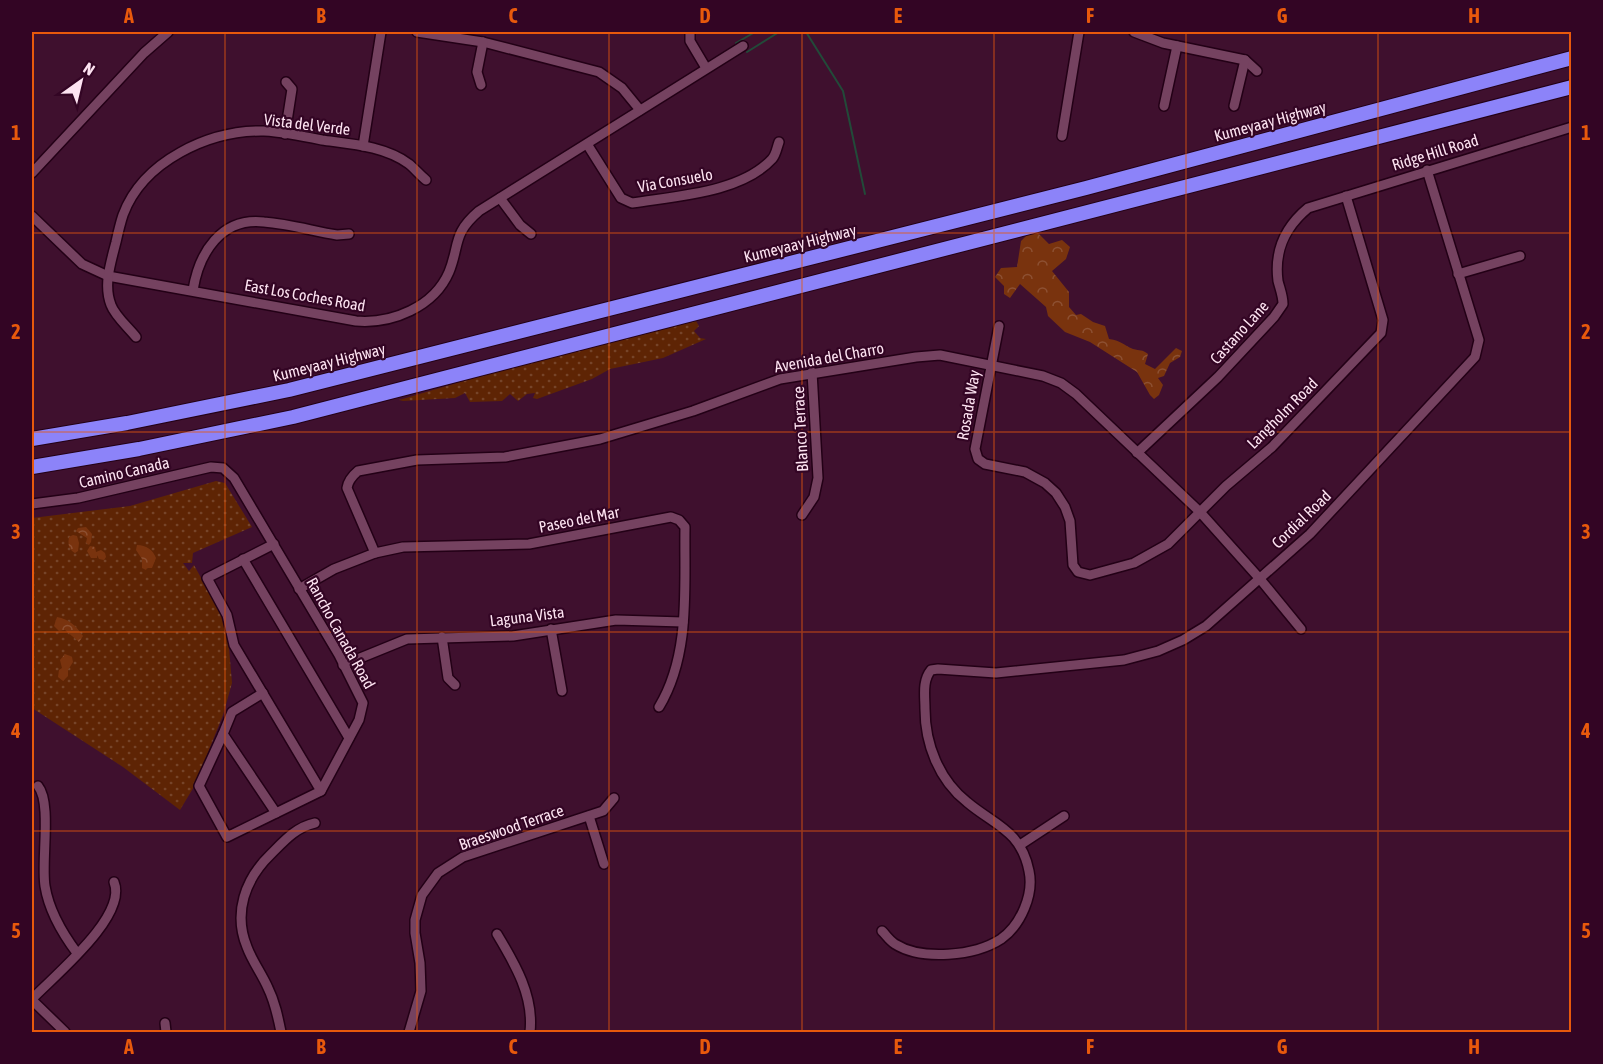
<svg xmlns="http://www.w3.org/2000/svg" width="1603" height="1064" viewBox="0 0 1603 1064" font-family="'Asap Condensed',sans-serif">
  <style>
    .grass { fill: url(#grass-dots) }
    .forest { fill: url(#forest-crowns) }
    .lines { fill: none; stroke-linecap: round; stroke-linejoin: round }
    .stream { stroke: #224a39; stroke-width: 2 }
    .minor-casing { stroke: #230016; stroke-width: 12 }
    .highway-casing { stroke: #230016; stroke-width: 16 }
    .minor { stroke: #754260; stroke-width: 9 }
    .highway { stroke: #8c83f9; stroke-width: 14 }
    .grid { fill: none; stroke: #e8590c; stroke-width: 1.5; stroke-opacity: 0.55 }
    .labels { text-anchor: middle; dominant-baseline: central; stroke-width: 4.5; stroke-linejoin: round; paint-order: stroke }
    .street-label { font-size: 16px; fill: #fde3f1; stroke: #330524 }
    .neatline { fill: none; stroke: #e8590c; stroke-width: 2 }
    .grid-label { font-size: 20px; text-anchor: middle; font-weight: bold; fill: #e8590c }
  </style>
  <defs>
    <pattern id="grass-dots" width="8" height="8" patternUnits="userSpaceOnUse" patternTransform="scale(1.5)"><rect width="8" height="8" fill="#5e2404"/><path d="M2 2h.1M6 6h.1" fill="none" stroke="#764429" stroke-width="1.8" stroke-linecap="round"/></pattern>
    <pattern id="forest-crowns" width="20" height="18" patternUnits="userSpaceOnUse" patternTransform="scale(1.5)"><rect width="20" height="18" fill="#79330e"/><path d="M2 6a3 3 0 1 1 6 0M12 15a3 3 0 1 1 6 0" fill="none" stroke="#8d5032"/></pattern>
  </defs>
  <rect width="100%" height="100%" fill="#3f102e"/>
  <g class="grass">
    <path d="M696,321l3,5 -5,5 6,7 6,1 -43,19 -53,11 -18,10 -55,20 -4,-1 2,-5 -8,1 -9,7 -8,-7 -8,7 -32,1 -5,-9 -10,5 -52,3 -4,-1 85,-25z"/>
    <path d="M216,481l9,2 27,44 -59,26 -1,10h-9l6,8 5,-6 29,53 6,30 3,35 -9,32 -28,70 -15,25 -57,-43 -91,-59v-190l98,-12z"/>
  </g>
  <g class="forest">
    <path d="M1038,233l11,11 13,-4 8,7 -4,12 -14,12 17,21v15l7,8 5,-1 12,8 12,4 4,13c13,2 14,6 24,10 7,2 9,0 15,5l-3,10 10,5 21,-21 6,3 -2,6 -10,6 -6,13 -6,2 5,7 -4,10 -5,4 -4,-4 -13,-23 -47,-30 -25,-10 -17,-16 -2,-9 -26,-23 -10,14 -6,-4v-8l-9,-9 6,-9 16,-1 4,-26 6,-6z"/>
    <path d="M86,527l6,7 -1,8 -2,3 -3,-2 1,-5 -11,-7 2,-3z"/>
    <path d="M73,535l4,1 2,7 -1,8 -3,2c-7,-4 -7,-9 -6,-16z"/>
    <path d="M137,545c9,0 16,5 19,13l-4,10h-5l-1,2 -4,-2v-9l-6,-9z"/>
    <path d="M90,546l5,1 1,5 5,-2 4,3 1,4 -2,3 -5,-1 -2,-4v3h-6l-4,-7z"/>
    <path d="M57,617c12,2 19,9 26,19l-4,6 -14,-12 -6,1 -5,-5z"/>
    <path d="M65,654l7,3 1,5 -5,8v6l-5,5 -5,-4 1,-7 3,-2 -2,-8z"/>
  </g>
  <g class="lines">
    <g class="stream">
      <path d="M806,32l37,59 22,103"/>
      <path d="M736,43l19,-11"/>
      <path d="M747,52l32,-20"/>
    </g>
    <g class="minor-casing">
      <g id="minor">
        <path d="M417,32l66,10 116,30 23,16 18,22"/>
        <path d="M690,32v9l16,27"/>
        <path d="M1134,32l29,11 82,17 12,11"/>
        <path d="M481,85l-4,-13 6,-30"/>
        <path d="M1164,106l13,-60"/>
        <path d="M1234,106l11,-46"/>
        <path d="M285,134l7,-45 -6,-7"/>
        <path d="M1062,136l17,-104"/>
        <path d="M587,144l34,54 11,5c43,-7 109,-10 140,-44 4,-4 5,-12 7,-17"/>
        <path d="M363,146l18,-114"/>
        <path d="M32,173l112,-120 24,-21"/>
        <path d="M500,198l20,27 11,9"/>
        <path d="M32,216l50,48 26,12 248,45c36,3 78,-14 93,-49 11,-27 3,-38 30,-61l264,-165"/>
        <path d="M1458,274l62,-18"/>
        <path d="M193,290c6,-37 28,-73 71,-68 25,2 49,9 73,13l12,-1"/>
        <path d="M999,326l-24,123 3,10 7,5 40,8 20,11 11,10 9,14 5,14 3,44 5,7 12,3 44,-12 34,-19 58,-58 46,-39 109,-114 2,-13 -37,-124"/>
        <path d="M136,337c-8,-10 -21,-21 -25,-32 -8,-20 0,-43 5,-63 2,-9 4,-18 7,-27 20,-54 86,-85 141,-84 19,1 39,5 58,9 29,4 63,6 87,24 6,5 11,11 17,16"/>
        <path d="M1137,453l81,-76 56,-60 9,-13c0,-8 -3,-15 -5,-23 -4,-31 7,-54 30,-73l264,-81"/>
        <path d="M32,504l46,-6 133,-31 12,1 11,10 105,177 24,48 -4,17 -38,71 -94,46 -28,-51 24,-52"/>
        <path d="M802,515l12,-18 4,-19 -6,-106"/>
        <path d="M274,544l-67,34 20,37 7,30 87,146"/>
        <path d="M375,553l-28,-65c1,-7 5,-12 11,-17l59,-11 88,-3 95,-18 93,-28 87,-32 136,-22 24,-2 103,21 18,7 15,11 124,118 60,67 41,50"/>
        <path d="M243,559l106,179"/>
        <path d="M299,589l35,-20 41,-16 28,-6 126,-3 142,-27 8,3 6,7c-1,60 6,127 -26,180"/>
        <path d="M551,629l11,62"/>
        <path d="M442,637l6,41 7,7"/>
        <path d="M343,665l64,-26 106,-3 103,-16 67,2"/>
        <path d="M263,693l-31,19 -9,22 53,79"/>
        <path d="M38,786c14,17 3,75 7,100 4,25 17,47 32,67"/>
        <path d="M589,816l15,48"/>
        <path d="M1020,845l44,-29"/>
        <path d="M882,931c4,4 8,10 13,13 27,17 80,12 106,-5 20,-14 33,-45 28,-68 -8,-41 -35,-46 -62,-69 -28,-22 -42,-58 -42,-93 0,-13 -3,-28 6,-39l7,-1 58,4 128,-13 34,-9 25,-11 23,-14 104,-92 165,-177 4,-17 -52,-170"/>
        <path d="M497,934c18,30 37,62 33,98"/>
        <path d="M32,999c22,-23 96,-83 82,-117"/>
        <path d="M32,1000l33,32"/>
        <path d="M165,1023l1,9"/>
        <path d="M281,1032c-3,-15 -6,-30 -13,-44 -6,-14 -16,-27 -21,-41 -14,-34 -2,-68 24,-93 13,-13 25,-27 44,-31"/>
        <path d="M409,1032l12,-41 -1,-28 -5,-30v-13l7,-25 16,-22 25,-16 140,-46 11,-13"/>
      </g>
    </g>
    <g class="highway-casing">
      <g id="highway">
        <path d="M32,439l95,-16 162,-33 797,-202 486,-130"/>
        <path d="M32,467l107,-18 154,-32 1279,-330"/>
      </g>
    </g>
    <use href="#minor" class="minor"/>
    <use href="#highway" class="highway"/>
  </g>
  <path class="grid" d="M225,32v1000M417,32v1000M609,32v1000M802,32v1000M994,32v1000M1186,32v1000M1378,32v1000M32,233h1540M32,432h1540M32,632h1540M32,831h1540"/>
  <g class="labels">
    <g class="street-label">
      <text transform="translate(1270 121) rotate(-15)">Kumeyaay Highway</text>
      <text transform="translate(307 124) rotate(7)">Vista del Verde</text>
      <text transform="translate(1435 152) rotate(-17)">Ridge Hill Road</text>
      <text transform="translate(675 180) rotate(-10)">Via Consuelo</text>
      <text transform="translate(800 243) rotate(-14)">Kumeyaay Highway</text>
      <text transform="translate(305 295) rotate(10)">East Los Coches Road</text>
      <text transform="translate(1239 332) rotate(-48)">Castano Lane</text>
      <text transform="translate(829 357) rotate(-10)">Avenida del Charro</text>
      <text transform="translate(329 362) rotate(-14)">Kumeyaay Highway</text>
      <text transform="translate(968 405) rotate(-80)">Rosada Way</text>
      <text transform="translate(1282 413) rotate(-45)">Langholm Road</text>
      <text transform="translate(800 429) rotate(-93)">Blanco Terrace</text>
      <text transform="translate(124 472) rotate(-13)">Camino Canada</text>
      <text transform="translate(579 519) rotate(-11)">Paseo del Mar</text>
      <text transform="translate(1301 519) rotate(-44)">Cordial Road</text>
      <text transform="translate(527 616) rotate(-7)">Laguna Vista</text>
      <text transform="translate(341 633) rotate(61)">Rancho Canada Road</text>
      <text transform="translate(511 827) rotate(-19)">Braeswood Terrace</text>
    </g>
  </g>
  <rect width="1603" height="1064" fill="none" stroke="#330524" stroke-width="66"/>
  <g transform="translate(81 81) rotate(34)" stroke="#330524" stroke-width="4.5" paint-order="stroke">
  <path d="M0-4.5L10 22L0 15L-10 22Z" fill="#fde3f1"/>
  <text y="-9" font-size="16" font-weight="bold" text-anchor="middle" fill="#fde3f1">N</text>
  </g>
  <rect x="33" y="33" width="1537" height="998" class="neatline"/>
  <g class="grid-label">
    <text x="129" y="23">A</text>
    <text x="321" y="23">B</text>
    <text x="513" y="23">C</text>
    <text x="705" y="23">D</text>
    <text x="898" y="23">E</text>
    <text x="1090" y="23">F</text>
    <text x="1282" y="23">G</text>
    <text x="1474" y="23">H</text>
    <text x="16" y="140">1</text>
    <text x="1586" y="140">1</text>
    <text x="16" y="339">2</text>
    <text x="1586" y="339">2</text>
    <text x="16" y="539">3</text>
    <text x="1586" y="539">3</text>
    <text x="16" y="738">4</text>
    <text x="1586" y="738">4</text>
    <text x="16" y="938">5</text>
    <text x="1586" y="938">5</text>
    <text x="129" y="1054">A</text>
    <text x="321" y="1054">B</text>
    <text x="513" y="1054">C</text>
    <text x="705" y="1054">D</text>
    <text x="898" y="1054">E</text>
    <text x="1090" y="1054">F</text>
    <text x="1282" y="1054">G</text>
    <text x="1474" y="1054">H</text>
  </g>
</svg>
